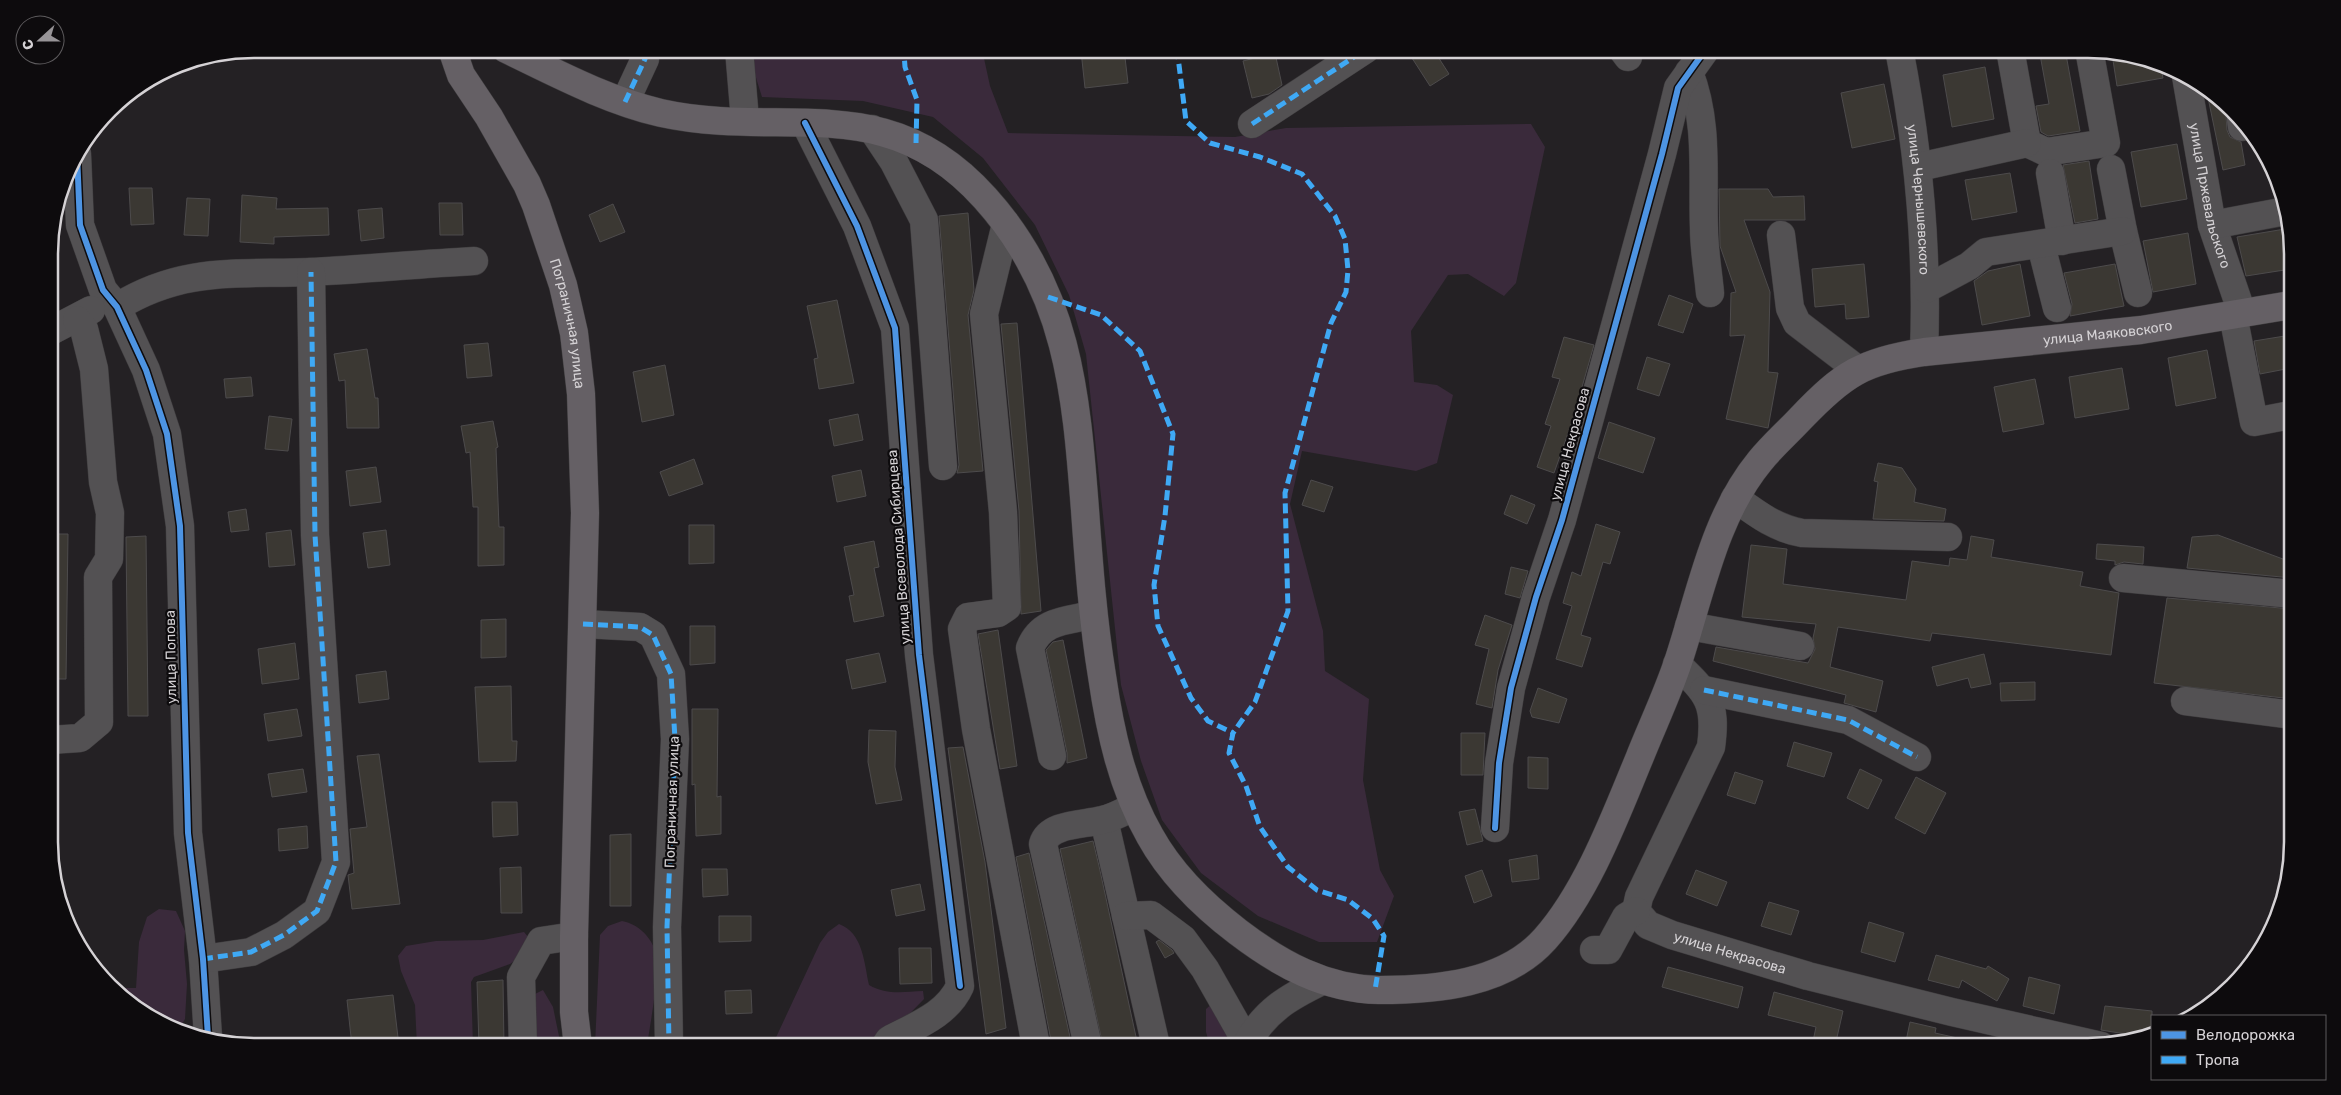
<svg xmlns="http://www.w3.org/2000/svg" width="2341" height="1095" viewBox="0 0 2341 1095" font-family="Rubik,sans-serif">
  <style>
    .green { fill: #3a2a3b }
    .building { fill: #3b3833; stroke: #4d4b4c }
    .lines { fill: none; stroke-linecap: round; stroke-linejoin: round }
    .minor-casing { stroke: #3d3b3d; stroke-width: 29 }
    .major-casing { stroke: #3d3b3d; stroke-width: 29 }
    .minor { stroke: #535153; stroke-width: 28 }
    .major { stroke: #656065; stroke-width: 28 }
    .quiet { stroke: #3fa9f5; stroke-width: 5; stroke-dasharray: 10 5; stroke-linecap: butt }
    .cycleway-casing { stroke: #0d0b0d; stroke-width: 9 }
    .cycleway { stroke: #4d94e3; stroke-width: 6 }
    .labels { text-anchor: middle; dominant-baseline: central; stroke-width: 4.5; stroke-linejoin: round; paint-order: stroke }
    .street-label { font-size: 14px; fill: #d5d2d5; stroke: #0d0b0d }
    .rim { fill: none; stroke: #d5d2d5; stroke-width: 2.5 }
  </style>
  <rect width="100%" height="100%" fill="#242124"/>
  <g class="green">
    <path d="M753,49h229l8,37 18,47 227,4 51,-9 245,-4 14,23 -29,136 -12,13 -36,-22 -20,1 -37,56 3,51 23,3 16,10 -16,68 -21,8 -114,-20 -12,53 33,127 2,40 44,28 -6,81 17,90 14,26 -17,46h-58l-61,-26 -57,-43 -39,-53 -21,-59 -20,-76 -35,-331 -17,-59 -34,-70 -52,-67 -50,-41 -70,-16 -101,-4 -10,-32z"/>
    <path d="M159,909l17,2 9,20 -1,19 3,34 -2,35 -7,12 -49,-27 -16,-16h23l3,-46 8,-25z"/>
    <path d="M622,921c16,3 30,16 34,33 4,18 -6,71 -9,92h-52l5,-111 8,-9z"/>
    <path d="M839,924c24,9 25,38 30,61 17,10 34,7 54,6l1,8 -46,47h-106l48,-103 8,-11z"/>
    <path d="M524,932l5,6 -1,13 -18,13 -36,13 -3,5 2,64h-56l-2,-41 -14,-34 -3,-15 8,-10 30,-5 47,-1z"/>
    <path d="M543,990l10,17 8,39h-32l-2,-48z"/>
    <path d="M1213,1003l21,43h-24l-4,-14v-23z"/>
  </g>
  <g class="building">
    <path d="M1103,49h21l4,34 -43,5 -4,-37z"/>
    <path d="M1426,49h7l16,25 -19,12 -18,-28z"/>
    <path d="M2039,49h26l15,82 -32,5 -7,-4 -5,-26 13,-2z"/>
    <path d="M1275,53l7,32 -13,9 -17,4 -9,-37z"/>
    <path d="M2112,54l48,9 3,15 -46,8z"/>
    <path d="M1985,67l9,52 -42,8 -9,-52z"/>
    <path d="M1884,84l11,55 -43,9 -11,-55z"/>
    <path d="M2206,88l24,21 -4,6 1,15 3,7 11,5 4,23 -22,5z"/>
    <path d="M2177,144l10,55 -46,8 -10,-55z"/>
    <path d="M2089,161l9,58 -23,4 -12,-58z"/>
    <path d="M2010,173l7,39 -45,8 -7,-40z"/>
    <path d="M129,188h23l2,36 -23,1z"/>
    <path d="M1719,189h49l5,8 31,-1 1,24h-61l26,72 -2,80 10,1 -10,55 -42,-9 19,-84 -15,1 1,-43 5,-1 -16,-46z"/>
    <path d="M242,195l35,3 -1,11 52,-1 1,27 -55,2v7l-34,-2z"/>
    <path d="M187,198l23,1 -2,37 -24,-1z"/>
    <path d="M439,203h23l1,32h-23z"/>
    <path d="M613,204l12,28 -25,10 -11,-27z"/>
    <path d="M382,208l2,30 -23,3 -3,-31z"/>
    <path d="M968,213l6,77 -6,25 15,156 -26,2 2,-8 -20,-249z"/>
    <path d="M2291,228v41l-45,7 -9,-39z"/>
    <path d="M2188,233l8,51 -43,8 -10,-51z"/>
    <path d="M1864,264l5,53 -23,2 -1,-15 -30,3 -3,-38z"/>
    <path d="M2020,264l10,52 -48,9 -8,-44 14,-10z"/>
    <path d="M2115,264l9,42 -54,10 2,-12 -8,-31z"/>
    <path d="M1669,295l24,9 -10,29 -25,-8z"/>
    <path d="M837,300l17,83 -35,6 -5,-30 4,-1 -11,-52z"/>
    <path d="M1017,323l24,288 -20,3 -2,-103 -18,-187z"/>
    <path d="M2291,335v33l-31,6 -6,-33z"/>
    <path d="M1564,337l30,8 -22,77 -18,51 -17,-6 14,-41 -6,-2 15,-45 -8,-2z"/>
    <path d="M488,343l4,33 -25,2 -3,-33z"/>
    <path d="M367,349l8,49h3l1,30h-32l-2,-48 -6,1 -5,-27z"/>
    <path d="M2207,350l9,48 -40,8 -8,-48z"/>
    <path d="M1647,357l23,7 -11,32 -22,-7z"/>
    <path d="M665,365l9,50 -32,7 -9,-50z"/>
    <path d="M2122,368l7,41 -54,9 -6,-41z"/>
    <path d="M251,377l2,19 -27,2 -2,-19z"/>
    <path d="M2035,379l9,45 -41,8 -9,-45z"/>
    <path d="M858,414l5,26 -29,6 -5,-26z"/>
    <path d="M269,416l23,3 -4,32 -23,-2z"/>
    <path d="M493,421l5,26 -2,1 3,79h5v38l-26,1v-59h-5l-3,-55 -4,1 -5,-27z"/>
    <path d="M1609,422l46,16 -12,35 -45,-15z"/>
    <path d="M694,459l9,25 -34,12 -9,-24z"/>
    <path d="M1878,463l24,5 14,21 -2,13 32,7 -2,12 -71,-2 5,-37 -4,-1z"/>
    <path d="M376,467l5,35 -31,4 -4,-35z"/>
    <path d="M861,470l5,26 -29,6 -5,-26z"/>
    <path d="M1311,480l22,7 -9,25 -22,-7z"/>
    <path d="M1511,495l24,10 -8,19 -23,-10z"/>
    <path d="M246,509l3,21 -18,2 -3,-20z"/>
    <path d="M1596,524l24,8 -10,32 -7,-2 -22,73 10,3 -9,29 -26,-8 16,-53 -9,-3 9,-31 9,4z"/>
    <path d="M689,525h25v38l-25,1z"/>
    <path d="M291,530l4,35 -26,2 -3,-34z"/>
    <path d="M386,530l4,35 -22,3 -5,-35z"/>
    <path d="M50,534h18l-2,145h-16z"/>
    <path d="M2218,535l73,27 1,16 -105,-10 5,-31z"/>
    <path d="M146,536l2,180h-20l-2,-179z"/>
    <path d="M1971,536l23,4 -3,17 92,15 -3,14 39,7 -8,62 -179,-22 -2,8 -92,-14 -8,40 53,14 -7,31 -32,-9 2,-8 -133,-34 3,-14 92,16 7,-14 -2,-11 3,-14 -74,-7 9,-72 36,4 -4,35 123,16 6,-39 37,5 1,-8 17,2z"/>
    <path d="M874,541l5,26 -5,1 10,48 -30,6 -5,-26 5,-1 -10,-48z"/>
    <path d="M2097,544l47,3 -1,17 -19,-2 -9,3v-4l-19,-2z"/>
    <path d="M1511,567l17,4 -8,27 -15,-4z"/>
    <path d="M2167,598l125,11v90l-138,-16z"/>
    <path d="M1485,615l27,10 -14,45 -6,38 -16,-4 13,-55 -14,-4z"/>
    <path d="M506,619v38l-25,1v-38z"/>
    <path d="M690,626h25v37l-25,2z"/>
    <path d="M998,630l19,136 -17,3 -22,-135z"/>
    <path d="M1063,640l24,118 -20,5v-10l-21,-103 7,-8z"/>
    <path d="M295,643l4,36 -37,5 -4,-35z"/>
    <path d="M879,653l7,29 -34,7 -6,-29z"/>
    <path d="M1984,654l7,30 -20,4 -3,-10 -31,8 -5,-19z"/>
    <path d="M386,671l3,28 -30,4 -3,-28z"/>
    <path d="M2035,682v18l-34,1 -1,-18z"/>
    <path d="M511,686l1,55h5l-1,20 -37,1 -4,-75z"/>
    <path d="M1538,688l29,11 -8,24 -27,-6 -2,-6z"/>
    <path d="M297,709l5,27 -34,5 -4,-27z"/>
    <path d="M692,709h26l-1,88 4,-1v38l-25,2 -1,-52 -3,1z"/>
    <path d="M869,730l27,1 -1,36 7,33 -26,4 -8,-42z"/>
    <path d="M1461,733h24l-2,42h-22z"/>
    <path d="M1794,742l38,11 -8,24 -37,-11z"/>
    <path d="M963,747l22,115 21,166 -20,6 -38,-286z"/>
    <path d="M379,754l21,150 -48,5 -4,-34 6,-2 -4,-44 17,-2 -10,-71z"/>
    <path d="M1528,757l20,1v31l-20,-1z"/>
    <path d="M303,769l4,23 -35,5 -4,-23z"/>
    <path d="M1860,769l22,11 -14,29 -21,-11z"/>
    <path d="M1735,772l28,9 -8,23 -28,-9z"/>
    <path d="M1916,777l30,16 -21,41 -30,-16z"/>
    <path d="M492,802h25l1,33 -25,2z"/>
    <path d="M1475,809l8,32 -16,4 -8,-33z"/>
    <path d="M307,826l1,22 -29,3 -1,-22z"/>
    <path d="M631,834v72h-21v-71z"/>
    <path d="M1093,841l6,25 39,180h-35l-43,-197z"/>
    <path d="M1029,853l43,193h-20l-36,-189z"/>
    <path d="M1537,855l2,24 -27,3 -3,-22z"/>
    <path d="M521,867l1,46h-21l-1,-45z"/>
    <path d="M702,869h25l1,26 -25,2z"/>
    <path d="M1482,870l10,26 -18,7 -9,-27z"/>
    <path d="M1696,870l31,12 -10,24 -31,-12z"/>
    <path d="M920,884l5,26 -29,6 -5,-26z"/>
    <path d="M1769,902l30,9 -8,24 -30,-9z"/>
    <path d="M719,916h32v25l-32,1z"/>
    <path d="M1869,922l35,11 -9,29 -34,-10z"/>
    <path d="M1159,940l13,10 2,3 -9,5 -9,-16z"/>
    <path d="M899,948h32l1,35 -32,1z"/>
    <path d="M1936,955l50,14 2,-3 21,13 -12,22 -35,-21 -3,8 -31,-8z"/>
    <path d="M1668,967l75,20 -5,21 -76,-21z"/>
    <path d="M2029,977l31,8 -6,29 -31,-8z"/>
    <path d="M503,980l1,66h-25l-2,-64z"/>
    <path d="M751,990l1,23 -26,1 -1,-23z"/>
    <path d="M1774,992l69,19 -8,35h-23l4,-19 -48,-12z"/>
    <path d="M393,995l6,51h-47l-5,-46z"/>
    <path d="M2105,1006l47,5v25l-8,1 -43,-7z"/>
    <path d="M1910,1022l26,6 -1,5 27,6 -1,7h-56z"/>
  </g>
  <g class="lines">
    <g class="minor-casing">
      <g id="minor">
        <path d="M739,49l6,71"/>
        <path d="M1622,49l6,8"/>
        <path id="s1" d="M1899,49c20,102 29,199 25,303"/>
        <path d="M2010,49l17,94 19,9 60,-9 -17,-94"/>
        <path d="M1689,72c20,51 13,103 15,156 0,22 4,43 6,65"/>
        <path id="s2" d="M2186,76l26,149 30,88"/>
        <path d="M625,102l20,-43v-10"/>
        <path d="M2241,120l1,7"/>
        <path d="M805,123l52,103 38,102 24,327 41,331c-13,29 -45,40 -71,54l-4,6"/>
        <path d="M1252,124l114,-75"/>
        <path d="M872,129l22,33 30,58 19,246"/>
        <path d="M77,154l3,71 23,65 14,17 29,63 21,64 13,92 8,307 15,126 5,78"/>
        <path d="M1919,167l108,-24"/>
        <path d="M2111,169l12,62 15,62"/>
        <path d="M2050,173l12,68"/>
        <path d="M1006,224l-22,90 19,198 4,95 -9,6 -30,4 -6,12 14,100 60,317"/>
        <path d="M2212,225l74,-14"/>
        <path d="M1781,235l9,73 7,15 60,46"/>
        <path d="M2041,245l16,63"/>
        <path d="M1926,289l43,-23 17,-14 137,-21"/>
        <path d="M117,307c66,-41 121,-32 194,-35 54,-3 109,-8 163,-11"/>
        <path d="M2233,315l21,107 37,-7"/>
        <path d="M49,332l42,-22"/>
        <path d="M1735,498c22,16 40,30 67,35l146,4"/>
        <path d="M2123,578l169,16"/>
        <path d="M583,624l57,3 13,8 18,39 4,65 -8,188 2,119"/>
        <path d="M1689,626l111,20"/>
        <path id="s3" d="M1677,664c31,30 40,39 34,83l-72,150 -3,14 12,14 24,10 136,41 144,36 149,34"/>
        <path d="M1704,690l144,30 69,37"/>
        <path d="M2185,701l107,14"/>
        <path d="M50,740l30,-2 19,-16 -1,-145 11,-18 1,-46 -7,-31 -9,-113 -10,-40 -7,-9"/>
        <path d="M1052,756l-22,-108c11,-28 36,-27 62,-33"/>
        <path d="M1104,820l52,226"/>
        <path d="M1495,828l4,-65 12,-75 25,-91 26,-77 100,-366 16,-66 28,-39"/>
        <path d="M1126,916l25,-1 32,24 22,30 42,74"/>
        <path d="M1594,950h14l18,-33 10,-6"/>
        <path d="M203,959l48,-7 33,-17 33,-24 19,-49 -21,-327 -4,-263"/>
        <path d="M523,1046l-2,-69 20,-36 33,-5"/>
        <path d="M1088,1046l-45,-202c6,-21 41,-19 59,-24 11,-2 23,-9 33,-14"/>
        <path d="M1247,1046v-3c19,-33 42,-46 75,-62"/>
      </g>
    </g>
    <g class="major-casing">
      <g id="major">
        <path id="s4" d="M452,49l9,26 28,42 38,67 9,21 27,80 11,48 7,61 4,119 -11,423v76l4,34"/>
        <path id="s5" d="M506,49c50,24 100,51 155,64 123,27 225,-26 324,85 83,92 91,194 100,312 4,56 8,111 17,166 8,55 20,111 48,160 21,38 54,70 88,96 42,32 87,57 141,58 58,0 126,-6 166,-51 42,-47 70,-122 94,-180 13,-33 29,-66 40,-100 22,-67 35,-142 81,-198 12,-15 28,-29 41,-43 42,-44 62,-57 123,-66l217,-22 150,-25"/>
      </g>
    </g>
    <use href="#minor" class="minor"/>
    <use href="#major" class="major"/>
    <g class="quiet">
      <path d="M910,49l-6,4 1,14 12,33 -1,43"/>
      <path d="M1177,49l9,72 24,22 50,14 42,17 33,42 10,23 3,31 -2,22 -15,31 -46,170 3,118 -33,91 -22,31 -4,20 17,33 14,41 28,40 29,23 31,10 25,19 11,17 -9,54"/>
      <path d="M1622,49l6,8"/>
      <path d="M625,102l20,-43v-10"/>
      <path d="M1252,124l114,-75"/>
      <path d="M1048,297l53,18 39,36 33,83 -8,82 -11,69 4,41 33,72 17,23 25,12"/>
      <path d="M583,624l57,3 13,8 18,39 4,65 -8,188 2,119"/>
      <path d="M1704,690l144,30 69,37"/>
      <path d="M203,959l48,-7 33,-17 33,-24 19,-49 -21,-327 -4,-263"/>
    </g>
    <g class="cycleway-casing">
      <g id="cycleway">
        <path d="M805,123l52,103 38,102 24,327 41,331"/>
        <path d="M77,154l3,71 23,65 14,17 29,63 21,64 13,92 8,307 15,126 5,78"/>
        <path d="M1495,828l4,-65 12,-75 25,-91 26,-77 100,-366 16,-66 28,-39"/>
      </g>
    </g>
    <use href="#cycleway" class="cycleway"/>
  </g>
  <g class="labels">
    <g class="street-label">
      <text stroke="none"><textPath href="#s2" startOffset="122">улица Пржевальского</textPath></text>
      <text stroke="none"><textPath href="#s1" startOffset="152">улица Чернышевского</textPath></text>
      <text stroke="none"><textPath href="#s4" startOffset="301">Пограничная улица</textPath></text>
      <text stroke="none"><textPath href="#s5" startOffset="2564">улица Маяковского</textPath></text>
      <text transform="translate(1570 444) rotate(-75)">улица Некрасова</text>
      <text transform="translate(899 547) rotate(-94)">улица Всеволода Сибирцева</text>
      <text transform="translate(171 657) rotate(-91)">улица Попова</text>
      <text transform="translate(672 802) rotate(-88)">Пограничная улица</text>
      <text stroke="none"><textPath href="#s3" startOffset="381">улица Некрасова</textPath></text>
    </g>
  </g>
  <path d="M0 0H2341V1095H0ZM254 58H2088A196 196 0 0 1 2284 254V842A196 196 0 0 1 2088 1038H254A196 196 0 0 1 58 842V254A196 196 0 0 1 254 58Z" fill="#0d0b0d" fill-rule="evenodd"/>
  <path class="rim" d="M254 58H2088A196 196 0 0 1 2284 254V842A196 196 0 0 1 2088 1038H254A196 196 0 0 1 58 842V254A196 196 0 0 1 254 58Z"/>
  <rect x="2151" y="1015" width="175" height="65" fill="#0d0b0d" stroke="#5d5b5d"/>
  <rect x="2161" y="1031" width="25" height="8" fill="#4d94e3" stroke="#5d5b5d"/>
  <text x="2196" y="1040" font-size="15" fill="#d5d2d5">Велодорожка</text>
  <rect x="2161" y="1056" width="25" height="8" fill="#3fa9f5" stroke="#5d5b5d"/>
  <text x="2196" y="1065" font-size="15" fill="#d5d2d5">Тропа</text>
  <g transform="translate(40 40) rotate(249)"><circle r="24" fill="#0d0b0d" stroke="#5d5b5d"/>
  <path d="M0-4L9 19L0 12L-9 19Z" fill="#979497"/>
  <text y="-8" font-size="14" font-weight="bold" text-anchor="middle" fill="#d5d2d5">С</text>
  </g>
</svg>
